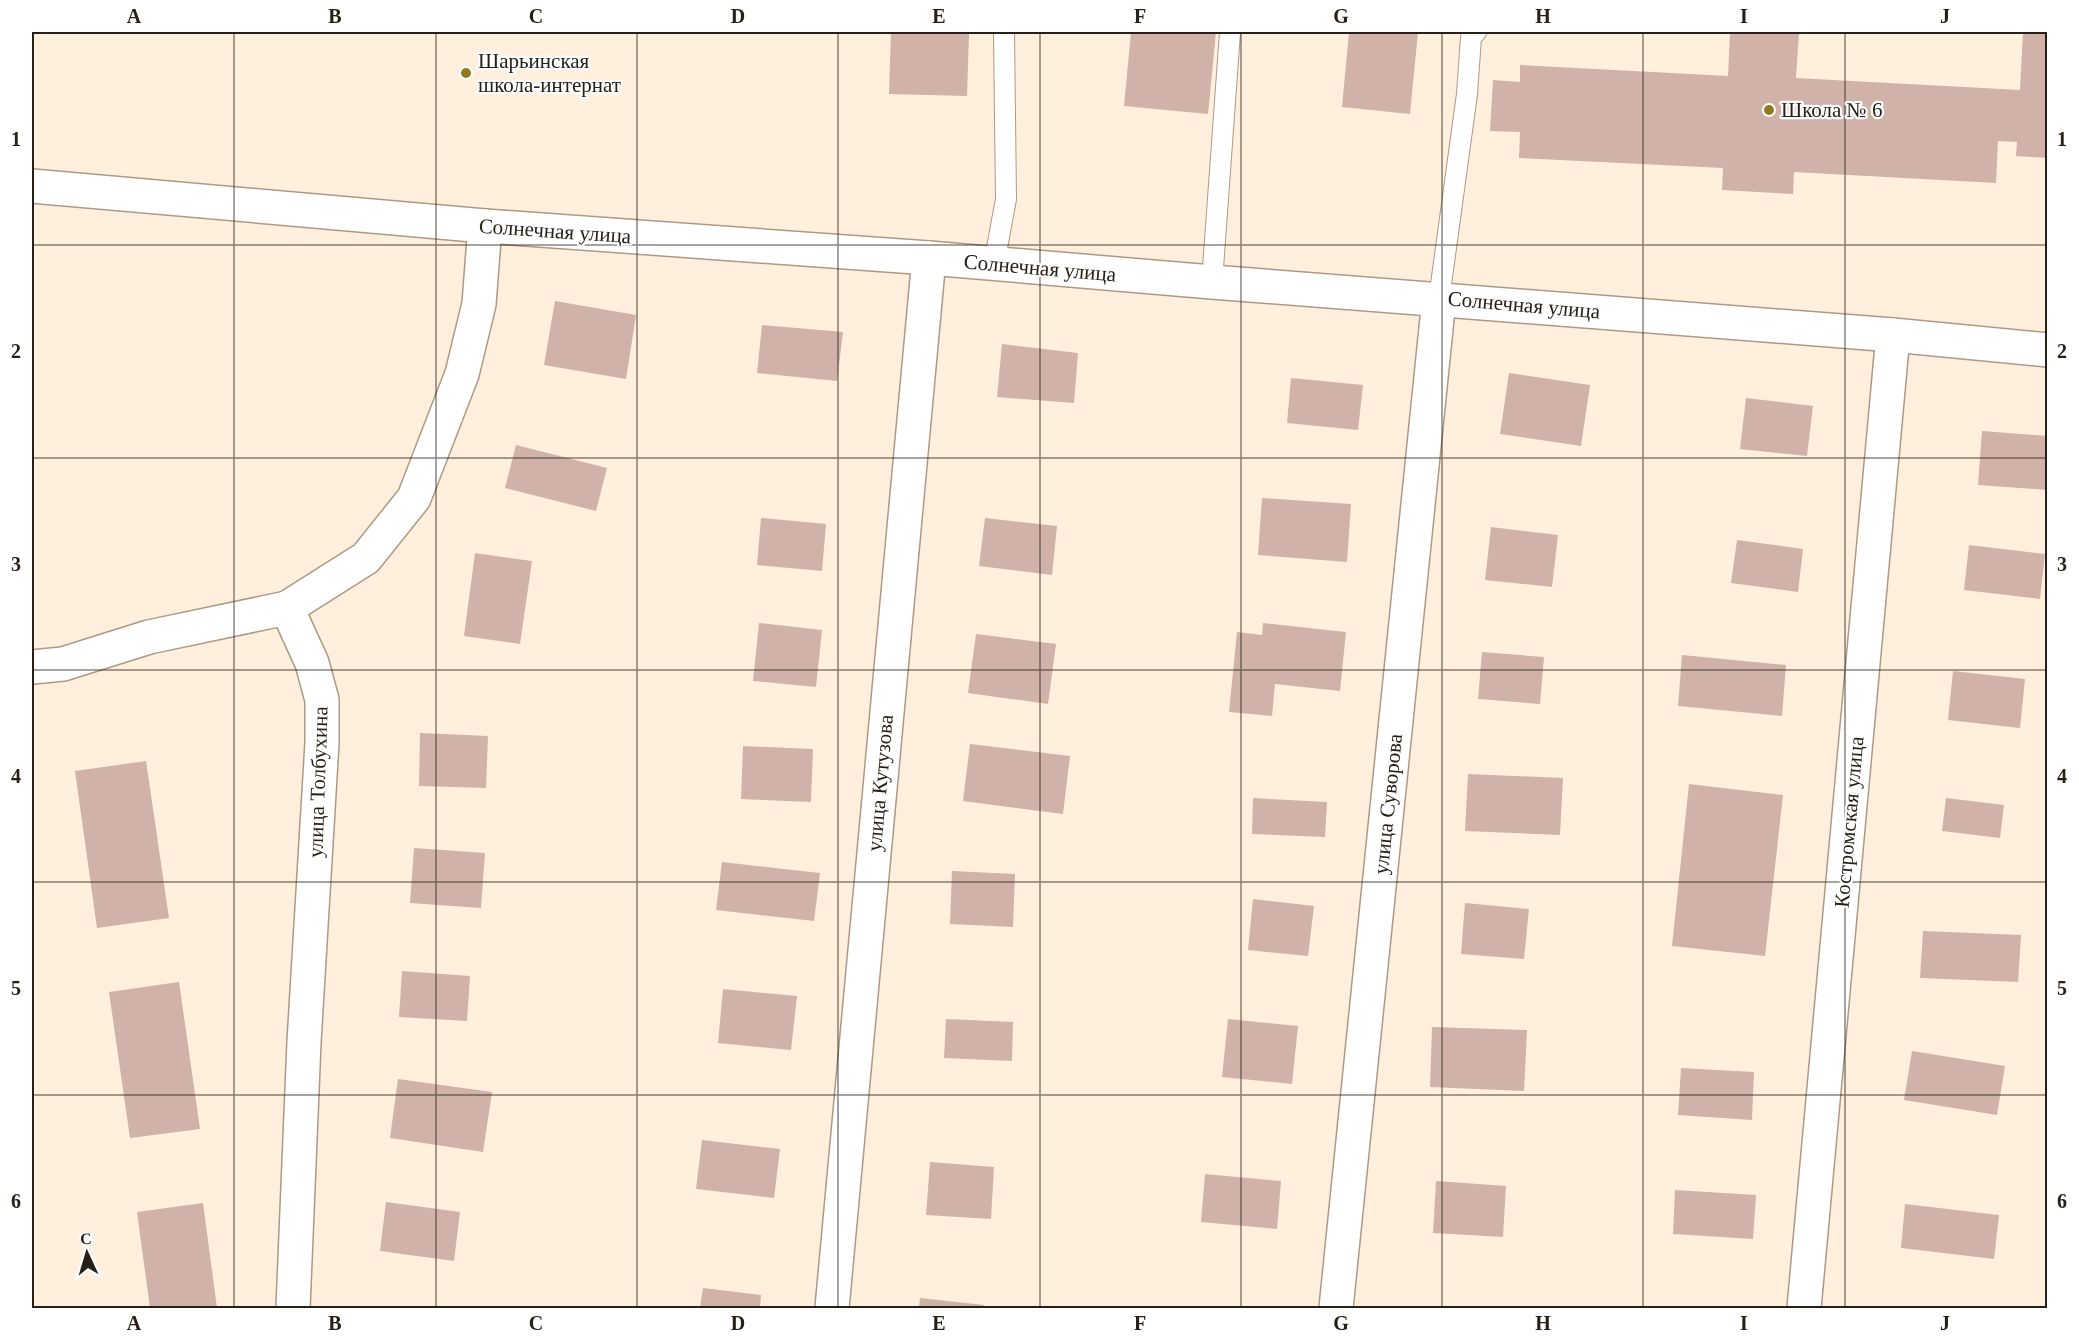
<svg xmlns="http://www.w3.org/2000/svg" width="2079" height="1340" viewBox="0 0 2079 1340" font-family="'Times New Roman',serif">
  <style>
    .building { fill: #d0b2a9 }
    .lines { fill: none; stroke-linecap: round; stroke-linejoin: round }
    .service-casing { stroke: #ac9a84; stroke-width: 22 }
    .minor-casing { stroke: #ac9a84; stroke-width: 36 }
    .service { stroke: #fff; stroke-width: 20 }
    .minor { stroke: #fff; stroke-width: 33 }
    .grid { fill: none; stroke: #272017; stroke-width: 1.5; stroke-opacity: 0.55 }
    .poi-dot { fill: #927920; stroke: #fff; stroke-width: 2 }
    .labels { text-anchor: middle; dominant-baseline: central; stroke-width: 4.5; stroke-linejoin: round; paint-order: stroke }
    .poi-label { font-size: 21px; fill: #272017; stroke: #fff; text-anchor: start }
    .street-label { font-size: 21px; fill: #272017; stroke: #fff }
    .neatline { fill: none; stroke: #272017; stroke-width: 2 }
    .grid-label { font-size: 20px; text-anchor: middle; font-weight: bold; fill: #272017 }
  </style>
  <rect width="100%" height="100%" fill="#ffefdc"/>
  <g class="building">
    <path d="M891,32h78l-2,64 -78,-2z"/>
    <path d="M1131,32h85l-8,82 -84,-8z"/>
    <path d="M1349,32h69l-8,82 -68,-7z"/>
    <path d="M1730,32h69l-3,46 224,12 3,-58h25v126l-32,-2 1,-14 -19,-1 -2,42 -202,-11 -1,22 -71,-4 1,-22 -204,-10 1,-26 -30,-1 3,-51 27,2v-17l208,11z"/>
    <path d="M555,301l81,14 -10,64 -82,-14z"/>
    <path d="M762,325l81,7 -6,49 -80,-8z"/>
    <path d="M1002,344l76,9 -4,50 -77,-6z"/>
    <path d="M1509,373l81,12 -9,61 -81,-12z"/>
    <path d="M1291,378l72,7 -5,45 -71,-7z"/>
    <path d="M1746,398l67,8 -6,50 -67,-7z"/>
    <path d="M1982,431l66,5v54l-70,-5z"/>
    <path d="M516,445l91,23 -11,43 -91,-23z"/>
    <path d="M1262,498l89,6 -4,58 -89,-7z"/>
    <path d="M761,518l65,6 -4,47 -65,-6z"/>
    <path d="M985,518l72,8 -5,49 -73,-9z"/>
    <path d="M1491,527l67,8 -6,52 -67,-7z"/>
    <path d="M1737,540l66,9 -5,43 -67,-9z"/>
    <path d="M1969,545l76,9 -5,45 -76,-9z"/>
    <path d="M475,553l57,8 -12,83 -56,-8z"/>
    <path d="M759,623l63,7 -6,57 -63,-6z"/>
    <path d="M1263,623l83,9 -6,59 -65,-7 -3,32 -43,-4 8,-80 25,3z"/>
    <path d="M976,634l80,10 -8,60 -80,-11z"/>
    <path d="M1482,652l62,5 -4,47 -62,-5z"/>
    <path d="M1682,655l104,10 -4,51 -104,-10z"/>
    <path d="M1953,671l72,8 -5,49 -72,-8z"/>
    <path d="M420,733l68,3 -2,52 -67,-2z"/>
    <path d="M970,744l100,12 -7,58 -100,-13z"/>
    <path d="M743,746l70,3 -2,53 -70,-3z"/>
    <path d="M146,761l23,157 -72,10 -22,-157z"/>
    <path d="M1468,774l95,4 -3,57 -95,-4z"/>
    <path d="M1689,784l94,11 -18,161 -93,-10z"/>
    <path d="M1253,798l74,4 -2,35 -73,-3z"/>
    <path d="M1946,798l58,7 -4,33 -58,-7z"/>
    <path d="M414,848l71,5 -4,55 -71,-5z"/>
    <path d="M722,862l98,11 -6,48 -98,-11z"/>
    <path d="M952,871l63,3 -2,53 -63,-3z"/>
    <path d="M1253,899l61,7 -6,50 -60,-6z"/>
    <path d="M1465,903l64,6 -5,50 -63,-5z"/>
    <path d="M1923,931l98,4 -3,47 -98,-4z"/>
    <path d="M402,971l68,5 -3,45 -68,-4z"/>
    <path d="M179,982l21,147 -70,9 -21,-146z"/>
    <path d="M723,989l74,7 -6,54 -73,-7z"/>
    <path d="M946,1019l67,3 -1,39 -68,-3z"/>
    <path d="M1228,1019l70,7 -6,58 -70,-7z"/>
    <path d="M1432,1027l95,3 -3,61 -94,-4z"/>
    <path d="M1912,1051l93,15 -8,49 -93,-15z"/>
    <path d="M1681,1068l73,4 -2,48 -74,-5z"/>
    <path d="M398,1079l94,13 -9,60 -93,-14z"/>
    <path d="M702,1140l78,9 -6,49 -78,-9z"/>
    <path d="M930,1162l64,5 -3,52 -65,-4z"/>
    <path d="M1205,1174l76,7 -4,48 -76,-7z"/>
    <path d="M1436,1181l70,5 -3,51 -70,-4z"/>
    <path d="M1675,1190l81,5 -3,44 -80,-5z"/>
    <path d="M386,1202l74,10 -6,49 -74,-10z"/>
    <path d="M203,1203l14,105h-67l-13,-96z"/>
    <path d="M1905,1204l94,11 -5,44 -93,-11z"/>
    <path d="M703,1288l58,7 -1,13h-60z"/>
    <path d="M920,1298l64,7v3h-65z"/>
  </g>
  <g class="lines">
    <g class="service-casing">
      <g id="service">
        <path d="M994,264l12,-65 -2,-167"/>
        <path d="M1212,282l18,-250"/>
        <path d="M1439,299l28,-205 4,-57 5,-5"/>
      </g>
    </g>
    <g class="minor-casing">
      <g id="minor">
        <path d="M32,186l453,40 444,32 283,24 681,53 155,15"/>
        <path d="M32,667l31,-3 86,-27 138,-29"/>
        <path d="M293,1308l11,-266 18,-299v-43l-10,-37 -25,-55 79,-50 48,-60 48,-124 17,-70 6,-78"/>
        <path d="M832,1308l97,-1050"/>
        <path d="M1336,1308l103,-1009"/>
        <path d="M1804,1308l89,-973"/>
      </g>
    </g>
    <use href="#service" class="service"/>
    <use href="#minor" class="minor"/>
  </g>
  <path class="grid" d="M234,32v1276M436,32v1276M637,32v1276M838,32v1276M1040,32v1276M1241,32v1276M1442,32v1276M1643,32v1276M1845,32v1276M32,245h2016M32,458h2016M32,670h2016M32,882h2016M32,1095h2016"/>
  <g class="poi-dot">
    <circle cx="466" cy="73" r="6"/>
    <circle cx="1769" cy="110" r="6"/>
  </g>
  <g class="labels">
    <g class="poi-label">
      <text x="478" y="61">Шарьинская<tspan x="478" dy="24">школа-интернат</tspan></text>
      <text x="1781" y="110">Школа № 6</text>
    </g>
    <g class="street-label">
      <text transform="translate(555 231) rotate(4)">Солнечная улица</text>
      <text transform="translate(1040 268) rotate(5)">Солнечная улица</text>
      <text transform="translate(1524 305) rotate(5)">Солнечная улица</text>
      <text transform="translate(318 782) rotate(-88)">улица Толбухина</text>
      <text transform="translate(880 783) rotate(-85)">улица Кутузова</text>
      <text transform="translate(1388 804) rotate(-84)">улица Суворова</text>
      <text transform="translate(1849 822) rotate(-85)">Костромская улица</text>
    </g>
  </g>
  <rect width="2079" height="1340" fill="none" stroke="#ffffff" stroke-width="66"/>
  <g transform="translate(87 1253) rotate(356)" stroke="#ffffff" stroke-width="4.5" paint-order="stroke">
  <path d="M0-4.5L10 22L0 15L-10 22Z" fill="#272017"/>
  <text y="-9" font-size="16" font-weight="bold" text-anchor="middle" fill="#272017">С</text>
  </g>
  <rect x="33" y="33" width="2013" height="1274" class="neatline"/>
  <g class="grid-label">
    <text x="134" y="23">A</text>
    <text x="335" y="23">B</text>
    <text x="536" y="23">C</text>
    <text x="738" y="23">D</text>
    <text x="939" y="23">E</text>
    <text x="1140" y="23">F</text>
    <text x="1341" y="23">G</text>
    <text x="1543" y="23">H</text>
    <text x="1744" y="23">I</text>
    <text x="1945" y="23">J</text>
    <text x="16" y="146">1</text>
    <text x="2062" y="146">1</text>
    <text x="16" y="358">2</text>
    <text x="2062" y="358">2</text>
    <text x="16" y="571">3</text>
    <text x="2062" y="571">3</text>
    <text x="16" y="783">4</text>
    <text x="2062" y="783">4</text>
    <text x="16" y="995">5</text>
    <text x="2062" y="995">5</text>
    <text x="16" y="1208">6</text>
    <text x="2062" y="1208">6</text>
    <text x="134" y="1330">A</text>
    <text x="335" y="1330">B</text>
    <text x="536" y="1330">C</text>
    <text x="738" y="1330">D</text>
    <text x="939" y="1330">E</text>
    <text x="1140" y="1330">F</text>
    <text x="1341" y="1330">G</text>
    <text x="1543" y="1330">H</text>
    <text x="1744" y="1330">I</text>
    <text x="1945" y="1330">J</text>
  </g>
</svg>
